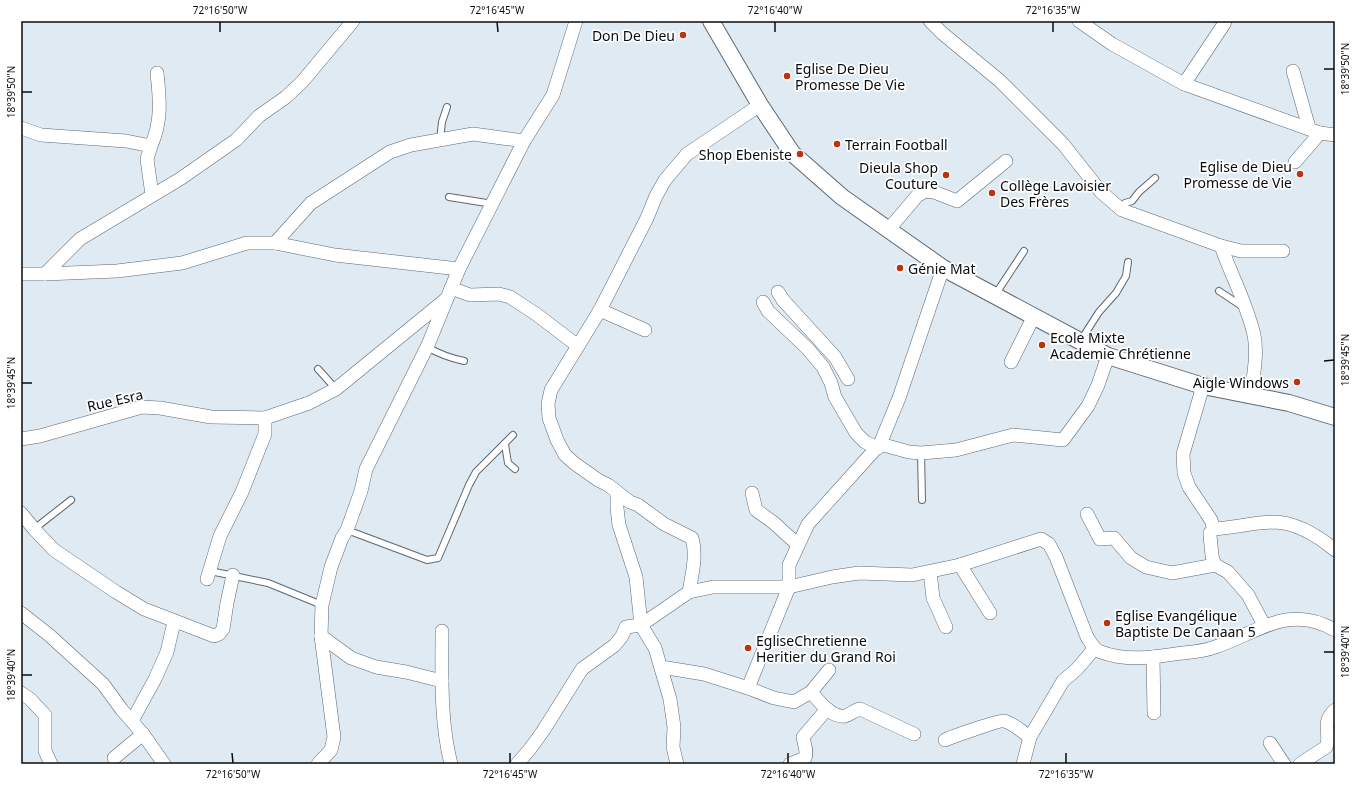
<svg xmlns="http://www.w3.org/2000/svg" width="1356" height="785" viewBox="0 0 1356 785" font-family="'Noto Sans',sans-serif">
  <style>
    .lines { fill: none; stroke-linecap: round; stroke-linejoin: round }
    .service-casing { stroke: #5f6870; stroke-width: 8 }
    .minor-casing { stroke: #5f6870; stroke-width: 14 }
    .tertiary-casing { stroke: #5f6870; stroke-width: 18 }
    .service { stroke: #fff; stroke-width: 6 }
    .minor { stroke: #fff; stroke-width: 13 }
    .tertiary { stroke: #fff; stroke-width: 16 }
    .ticks { fill: none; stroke: #090c0f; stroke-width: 1.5 }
    .poi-dot { fill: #bd330d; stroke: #fff; stroke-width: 1.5 }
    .labels { text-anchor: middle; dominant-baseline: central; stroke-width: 3.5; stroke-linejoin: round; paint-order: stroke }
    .poi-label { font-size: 14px; fill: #090c0f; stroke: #fff; text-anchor: start }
    .street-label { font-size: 14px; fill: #090c0f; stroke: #fff }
    .neatline { fill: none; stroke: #090c0f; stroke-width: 1.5 }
    .ticks-label { font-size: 10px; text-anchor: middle; fill: #090c0f }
  </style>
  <rect width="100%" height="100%" fill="#dfeaf3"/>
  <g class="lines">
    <g class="service-casing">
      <g id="service">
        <path d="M440,140l2,-18 5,-15"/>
        <path d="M449,197l44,7"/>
        <path d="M1122,210l3,-7 7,-2 7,-9 16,-14"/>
        <path d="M1219,291l24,16"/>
        <path d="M995,295l29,-44"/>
        <path d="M1081,340l18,-28 17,-19 10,-17 2,-14"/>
        <path d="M427,347c12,7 23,11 37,14"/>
        <path d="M318,369l18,20"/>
        <path d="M505,444l3,19 7,6"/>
        <path d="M921,453l1,47"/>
        <path d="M34,529l37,-29"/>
        <path d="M347,530l80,30 11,-2 31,-73 7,-13 37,-37"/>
        <path d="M210,571l58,12 54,22"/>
      </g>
    </g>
    <g class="minor-casing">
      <g id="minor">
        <path d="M930,21l12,12 58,48 63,63 38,48 21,18 99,36c10,29 26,58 33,89 4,19 -1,42 -3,61"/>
        <path d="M1079,21l33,23 72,40 136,49 15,2"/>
        <path d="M1293,71l16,57"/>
        <path d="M1184,84l40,-60 1,-3"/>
        <path d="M21,128l20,7 85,6 25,5 -4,13 5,36"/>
        <path d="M151,146c11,-25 9,-46 6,-73"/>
        <path d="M1295,162l25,-29"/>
        <path d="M889,229l28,-33 8,-5 9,1 23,9 49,-40"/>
        <path d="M275,243l36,-40 79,-51 21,-7 62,-11 51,7"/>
        <path d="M1221,246l20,5h42"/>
        <path d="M21,274h24l35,-35 100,-60 56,-39 23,-24 27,-19 16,-15 51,-61"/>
        <path d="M45,274l72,-3 65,-8 65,-20h28l60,12 124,14"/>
        <path d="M451,288l19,7 29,-1 11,3 26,17 42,32"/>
        <path d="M778,292l5,8 52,57 13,22"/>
        <path d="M763,302l5,9 40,38 15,18 8,16 4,14 21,36 9,9 13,6"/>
        <path d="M600,310l45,20"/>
        <path d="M1011,362l23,-46"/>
        <path d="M1203,386l-20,68 1,19 5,14 22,33 3,9c19,-1 42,-7 61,-7 23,1 43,14 60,28"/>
        <path d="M21,439l19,-3 102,-29 18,1 51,9 54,1"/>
        <path d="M880,444l29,8 12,1 35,-3 57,-15 50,5 25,-34 10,-21 10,-29"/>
        <path d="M617,493v15l2,17 17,52 5,48 14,23 15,51 4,28 -1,20 4,17"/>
        <path d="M752,493l4,17 18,13 24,22"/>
        <path d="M21,513l13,16 20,21 62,42 28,17 70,27 5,-2 4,-5 4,-26 6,-28"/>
        <path d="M1087,514l13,25 14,-1 17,20 15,9 26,6 43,-8 13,7 20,23 16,30"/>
        <path d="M1214,529l-4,4v2l2,21 3,9"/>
        <path d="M960,565l30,48"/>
        <path d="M930,572l3,26 13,29"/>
        <path d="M207,579l13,-43 22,-44 23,-58v-16l44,-15 27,-14 109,-89"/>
        <path d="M689,592c3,-17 8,-37 3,-54l-28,-14 -26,-19 -8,-3 -22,-17 -10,-5 -24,-17 -9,-8 -8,-15 -8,-22 -1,-14 3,-14 49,-80 47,-92 9,-22 9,-16 22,-26 73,-49"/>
        <path d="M21,613l28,22 54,49 19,26 21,24 21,30"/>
        <path d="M442,631c0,45 -2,90 9,133"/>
        <path d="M321,636l30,22 25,9 30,5 36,9"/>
        <path d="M1153,657l1,56"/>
        <path d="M661,667l43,7 44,14 26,10 20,4 17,-10 18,-22"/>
        <path d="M748,688l41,-101v-22l19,-41 72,-80 19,-46 44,-130"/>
        <path d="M811,692c8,9 20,26 34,24 5,-1 9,-6 15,-7l54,25"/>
        <path d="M21,693l9,6 15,16v36l6,13"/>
        <path d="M132,721l23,-42 12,-27 7,-30"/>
        <path d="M945,740c6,-3 55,-20 59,-19 9,2 18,11 26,16"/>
        <path d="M1270,743l14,21"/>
        <path d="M114,758l29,-24"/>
        <path d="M318,764l13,-14 3,-13 -13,-101 1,-31 9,-38 11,-29 5,-8 14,-39 5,-22 62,-124 31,-76 65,-128 29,-46 23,-74"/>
        <path d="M517,764l13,-15 13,-18 39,-62 33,-24 7,-9 4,-9 15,-2 48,-33 24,-5h76l43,-10 27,-4 53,2 48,-10 81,-26 8,5 7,13 31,80c4,6 7,13 14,15 26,10 55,5 81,1 11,-1 23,-2 33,-6 43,-14 73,-44 120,-17"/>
        <path d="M790,764l15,-6c3,-7 -1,-13 -2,-21l24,-28"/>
        <path d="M1023,764l7,-27 33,-56 14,-12 17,-20"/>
        <path d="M1300,764l26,-17c6,-12 -6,-24 9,-37"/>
      </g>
    </g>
    <g class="tertiary-casing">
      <path id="tertiary" d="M711,21l49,84 32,48 50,44 101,71 165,88 95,30 86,17 46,14"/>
    </g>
    <use href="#service" class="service"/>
    <use href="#minor" class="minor"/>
    <use href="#tertiary" class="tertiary"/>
  </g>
  <path class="ticks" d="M220,22v10M497,22l1,10M775,22v10M1053,22v10M1324,69h10M22,92h10M1324,361l10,-1M22,383h10M1324,652h10M22,675h10M232,753l1,10M510,753v10M788,753v10M1066,753v10"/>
  <g class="poi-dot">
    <circle cx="683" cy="35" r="4"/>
    <circle cx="787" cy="76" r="4"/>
    <circle cx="837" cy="144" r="4"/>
    <circle cx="800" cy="154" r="4"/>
    <circle cx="1300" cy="174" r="4"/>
    <circle cx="946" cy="175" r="4"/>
    <circle cx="992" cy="193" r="4"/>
    <circle cx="900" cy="268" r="4"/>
    <circle cx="1042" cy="345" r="4"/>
    <circle cx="1297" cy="382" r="4"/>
    <circle cx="1107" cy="623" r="4"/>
    <circle cx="748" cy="648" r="4"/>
  </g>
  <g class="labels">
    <g class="poi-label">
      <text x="675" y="35" text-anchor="end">Don De Dieu</text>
      <text x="795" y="68">Eglise De Dieu<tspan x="795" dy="16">Promesse De Vie</tspan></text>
      <text x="845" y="144">Terrain Football</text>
      <text x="792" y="154" text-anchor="end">Shop Ebeniste</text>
      <text x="1292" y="166" text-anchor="end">Eglise de Dieu<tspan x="1292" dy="16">Promesse de Vie</tspan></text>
      <text x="938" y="167" text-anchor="end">Dieula Shop<tspan x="938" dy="16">Couture</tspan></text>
      <text x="1000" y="185">Collège Lavoisier<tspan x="1000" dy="16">Des Frères</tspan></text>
      <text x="908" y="268">Génie Mat</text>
      <text x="1050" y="337">Ecole Mixte<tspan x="1050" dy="16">Academie Chrétienne</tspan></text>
      <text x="1289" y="382" text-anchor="end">Aigle Windows</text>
      <text x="1115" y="615">Eglise Evangélique<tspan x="1115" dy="16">Baptiste De Canaan 5</tspan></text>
      <text x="756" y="640">EgliseChretienne<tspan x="756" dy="16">Heritier du Grand Roi</tspan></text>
    </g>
    <g class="street-label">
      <text transform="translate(115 400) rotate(-13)">Rue Esra</text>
    </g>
  </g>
  <rect width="1356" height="785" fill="none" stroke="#ffffff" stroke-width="44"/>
  <rect x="22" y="22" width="1312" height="741" class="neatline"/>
  <g class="ticks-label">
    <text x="220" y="14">72°16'50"W</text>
    <text x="497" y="14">72°16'45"W</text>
    <text x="775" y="14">72°16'40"W</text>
    <text x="1053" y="14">72°16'35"W</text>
    <text transform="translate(1345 69) rotate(-90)" y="4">18°39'50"N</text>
    <text transform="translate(11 92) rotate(-90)" y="4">18°39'50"N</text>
    <text transform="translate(1345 360) rotate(-90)" y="4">18°39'45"N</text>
    <text transform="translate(11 383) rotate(-90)" y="4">18°39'45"N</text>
    <text transform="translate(1345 652) rotate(-90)" y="4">18°39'40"N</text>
    <text transform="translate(11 675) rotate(-90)" y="4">18°39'40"N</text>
    <text x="233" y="778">72°16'50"W</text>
    <text x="510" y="778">72°16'45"W</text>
    <text x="788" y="778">72°16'40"W</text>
    <text x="1066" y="778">72°16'35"W</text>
  </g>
</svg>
